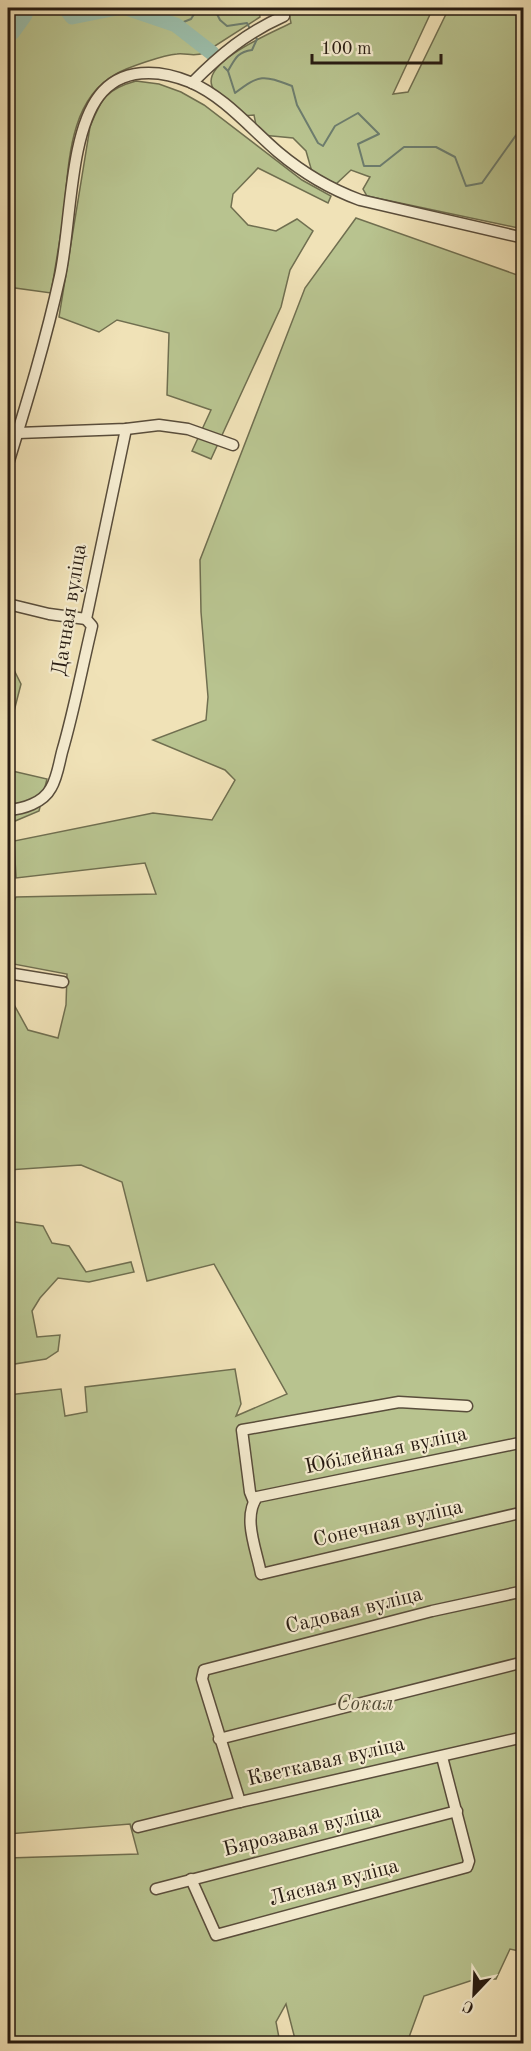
<svg xmlns="http://www.w3.org/2000/svg" width="531" height="2051" viewBox="0 0 531 2051" font-family="'Old Standard TT',serif">
  <style>
    .green { fill: #b8c38f; stroke: #706f50; stroke-width: 1.5 }
    .lines { fill: none; stroke-linecap: round; stroke-linejoin: round }
    .stream { stroke: #6d7d6e; stroke-width: 2 }
    .river { stroke: #9bbeab; stroke-width: 15 }
    .minor-casing { stroke: #594d3b; stroke-width: 13 }
    .minor { stroke: #f5ecd0; stroke-width: 10 }
    .labels { text-anchor: middle; dominant-baseline: central; stroke-width: 4.5; stroke-linejoin: round; paint-order: stroke }
    .street-label { font-size: 21px; fill: #271b12; stroke: #f5ecd0 }
    .park-label { font-size: 21px; font-style: italic; fill: #524d38; stroke: #f5ecd0 }
  </style>
  <rect width="100%" height="100%" fill="#f0e2b7"/>
  <filter id="stains"><feTurbulence type="fractalNoise" baseFrequency=".00333" numOctaves="4"/><feColorMatrix values="0 0 0 0 .2 0 0 0 0 .09 0 0 0 0 .02 0 0 0 .5 -.17"/></filter>
  <radialGradient id="worn" r=".72"><stop offset=".6" stop-color="#630" stop-opacity="0"/><stop offset="1" stop-color="#630" stop-opacity=".3"/></radialGradient>
  <g class="green">
    <path d="M8,8h251l1,9 -56,36c-10,4 -17,0 -27,1 -13,1 -49,13 -61,20 -50,27 -47,98 -53,146 -4,24 -8,49 -12,73l-43,-6z"/>
    <path d="M288,8h145l-40,86 15,-2 41,-84h74v221l-156,-33 -4,-7 7,-12 -19,-7 -15,14 -24,-12 -6,-21 -13,-13 -31,-3 -5,-5 -3,-15 -12,1c-9,-8 -25,-18 -30,-30 -10,-25 62,-54 79,-63z"/>
    <path d="M136,81l23,3 22,8 23,13 98,75 29,16 -3,7 -70,-35 -25,26 -2,13 17,18 28,6 21,-12 16,12 -23,39 -9,37 -70,152 -19,-8 19,-41 -44,-15 2,-62 -52,-13 -18,12 -40,-15 31,-190c11,-28 16,-38 46,-46z"/>
    <path d="M356,218l167,59 1,1675 -14,-3 -14,30h-20l-52,17 -16,44 -4,3h-108l-10,-39 -10,18 4,21h-272v-185l130,-4 -8,-30 -122,10v-396l2,-5 -2,-1v-37l53,-6 4,27 22,-4 -2,-25 150,-18 6,35 -5,12 51,-22 -73,-130 -67,17 -25,-99 -41,-17 -73,5v-189l4,20 16,29 30,8 8,-33 1,-31 -59,-11v-48l8,-18 140,-3 -11,-31 -129,15 -2,-37 139,-28 59,7 23,-40 -10,-10 -72,-30 53,-20 2,-23 -7,-85 -1,-52 105,-272z"/>
    <path d="M8,664l5,4 8,16 -10,39 -3,4z"/>
    <path d="M8,770l39,9 -8,32 -31,13z"/>
    <path d="M8,1221l35,5 9,17 17,3 17,26 45,-10 3,10 -45,10 -31,-4 -18,20 -8,13 5,26 23,-2 -2,16 -12,8 -38,6z"/>
  </g>
  <g class="lines">
    <g class="stream">
      <path d="M214,8l6,12 7,6 20,-3 3,6"/>
      <path d="M176,25l15,-6 7,-11"/>
      <path d="M224,67l4,4 7,22c25,-19 28,-18 57,-7l5,19 21,38 5,3 12,-20 23,-13 21,21 -21,10 6,22h16l24,-19h32l19,10 11,29 16,-3 37,-52 5,2"/>
      <path d="M228,71c7,-12 9,-19 24,-21l5,-11 -2,-3"/>
    </g>
    <g class="river">
      <path d="M65,8l7,9 45,-9"/>
      <path d="M126,8l50,17 36,28"/>
      <path d="M8,30l4,3 13,-18 1,-7"/>
    </g>
    <g class="minor-casing">
      <g id="minor">
        <path d="M192,83c29,-29 54,-50 92,-67"/>
        <path d="M18,433l108,-4 33,-4 29,4 45,16"/>
        <path d="M8,464c19,-62 38,-124 52,-188 11,-50 9,-141 39,-180 22,-29 60,-27 91,-14 35,15 60,46 88,70 25,21 52,37 82,48l164,38"/>
        <path d="M8,604l41,10 37,5"/>
        <path d="M8,810c15,-1 35,-7 43,-22 6,-10 8,-24 11,-36 12,-41 20,-84 30,-126l-6,-7 40,-190"/>
        <path d="M8,973l55,9"/>
        <path d="M524,1442l-267,55c-15,21 0,54 4,77l263,-62"/>
        <path d="M254,1502l-4,-10 -8,-62 157,-28 68,4"/>
        <path d="M219,1739l305,-77"/>
        <path d="M240,1802l-38,-123 2,-9 228,-59 92,-20"/>
        <path d="M138,1827l102,-25 284,-65"/>
        <path d="M191,1879l25,56 251,-68 2,-6 -27,-104"/>
        <path d="M156,1889l301,-78"/>
      </g>
    </g>
    <use href="#minor" class="minor"/>
  </g>
  <g class="labels">
    <g class="street-label">
      <text transform="translate(70 610) rotate(-81)">Дачная вуліца</text>
      <text transform="translate(386 1451) rotate(-12)">Юбілейная вуліца</text>
      <text transform="translate(388 1524) rotate(-13)">Сонечная вуліца</text>
      <text transform="translate(354 1611) rotate(-14)">Садовая вуліца</text>
      <text transform="translate(326 1762) rotate(-13)">Кветкавая вуліца</text>
      <text transform="translate(302 1831) rotate(-14)">Бярозавая вуліца</text>
      <text transform="translate(334 1883) rotate(-15)">Лясная вуліца</text>
    </g>
    <g class="park-label">
      <text x="365" y="1704">Сокал</text>
    </g>
  </g>
  <rect width="531" height="2051" fill="none" stroke="#f0e2b7" stroke-width="30"/>
  <rect x="9" y="9" width="513" height="2033" fill="none" stroke="#271b12" stroke-width="3"/>
  <rect x="15" y="15" width="501" height="2021" fill="none" stroke="#271b12" stroke-width="1.5"/>
  <g transform="translate(474 1994) rotate(203)" stroke="#f5ecd0" stroke-width="4.5" paint-order="stroke">
  <path d="M0-4.5L10 22L0 15L-10 22Z" fill="#271b12"/>
  <text y="-9" font-size="16" font-weight="bold" text-anchor="middle" fill="#271b12">С</text>
  </g>
  <path d="M312 54v9h129v-9" fill="none" stroke="#271b12" stroke-width="3"/>
  <text x="321" y="54" font-size="18" fill="#271b12" stroke="#f5ecd0" stroke-width="4.5" paint-order="stroke">100 m</text>
  <rect width="100%" height="100%" filter="url(#stains)"/>
  <rect width="100%" height="100%" fill="url(#worn)"/>
</svg>
